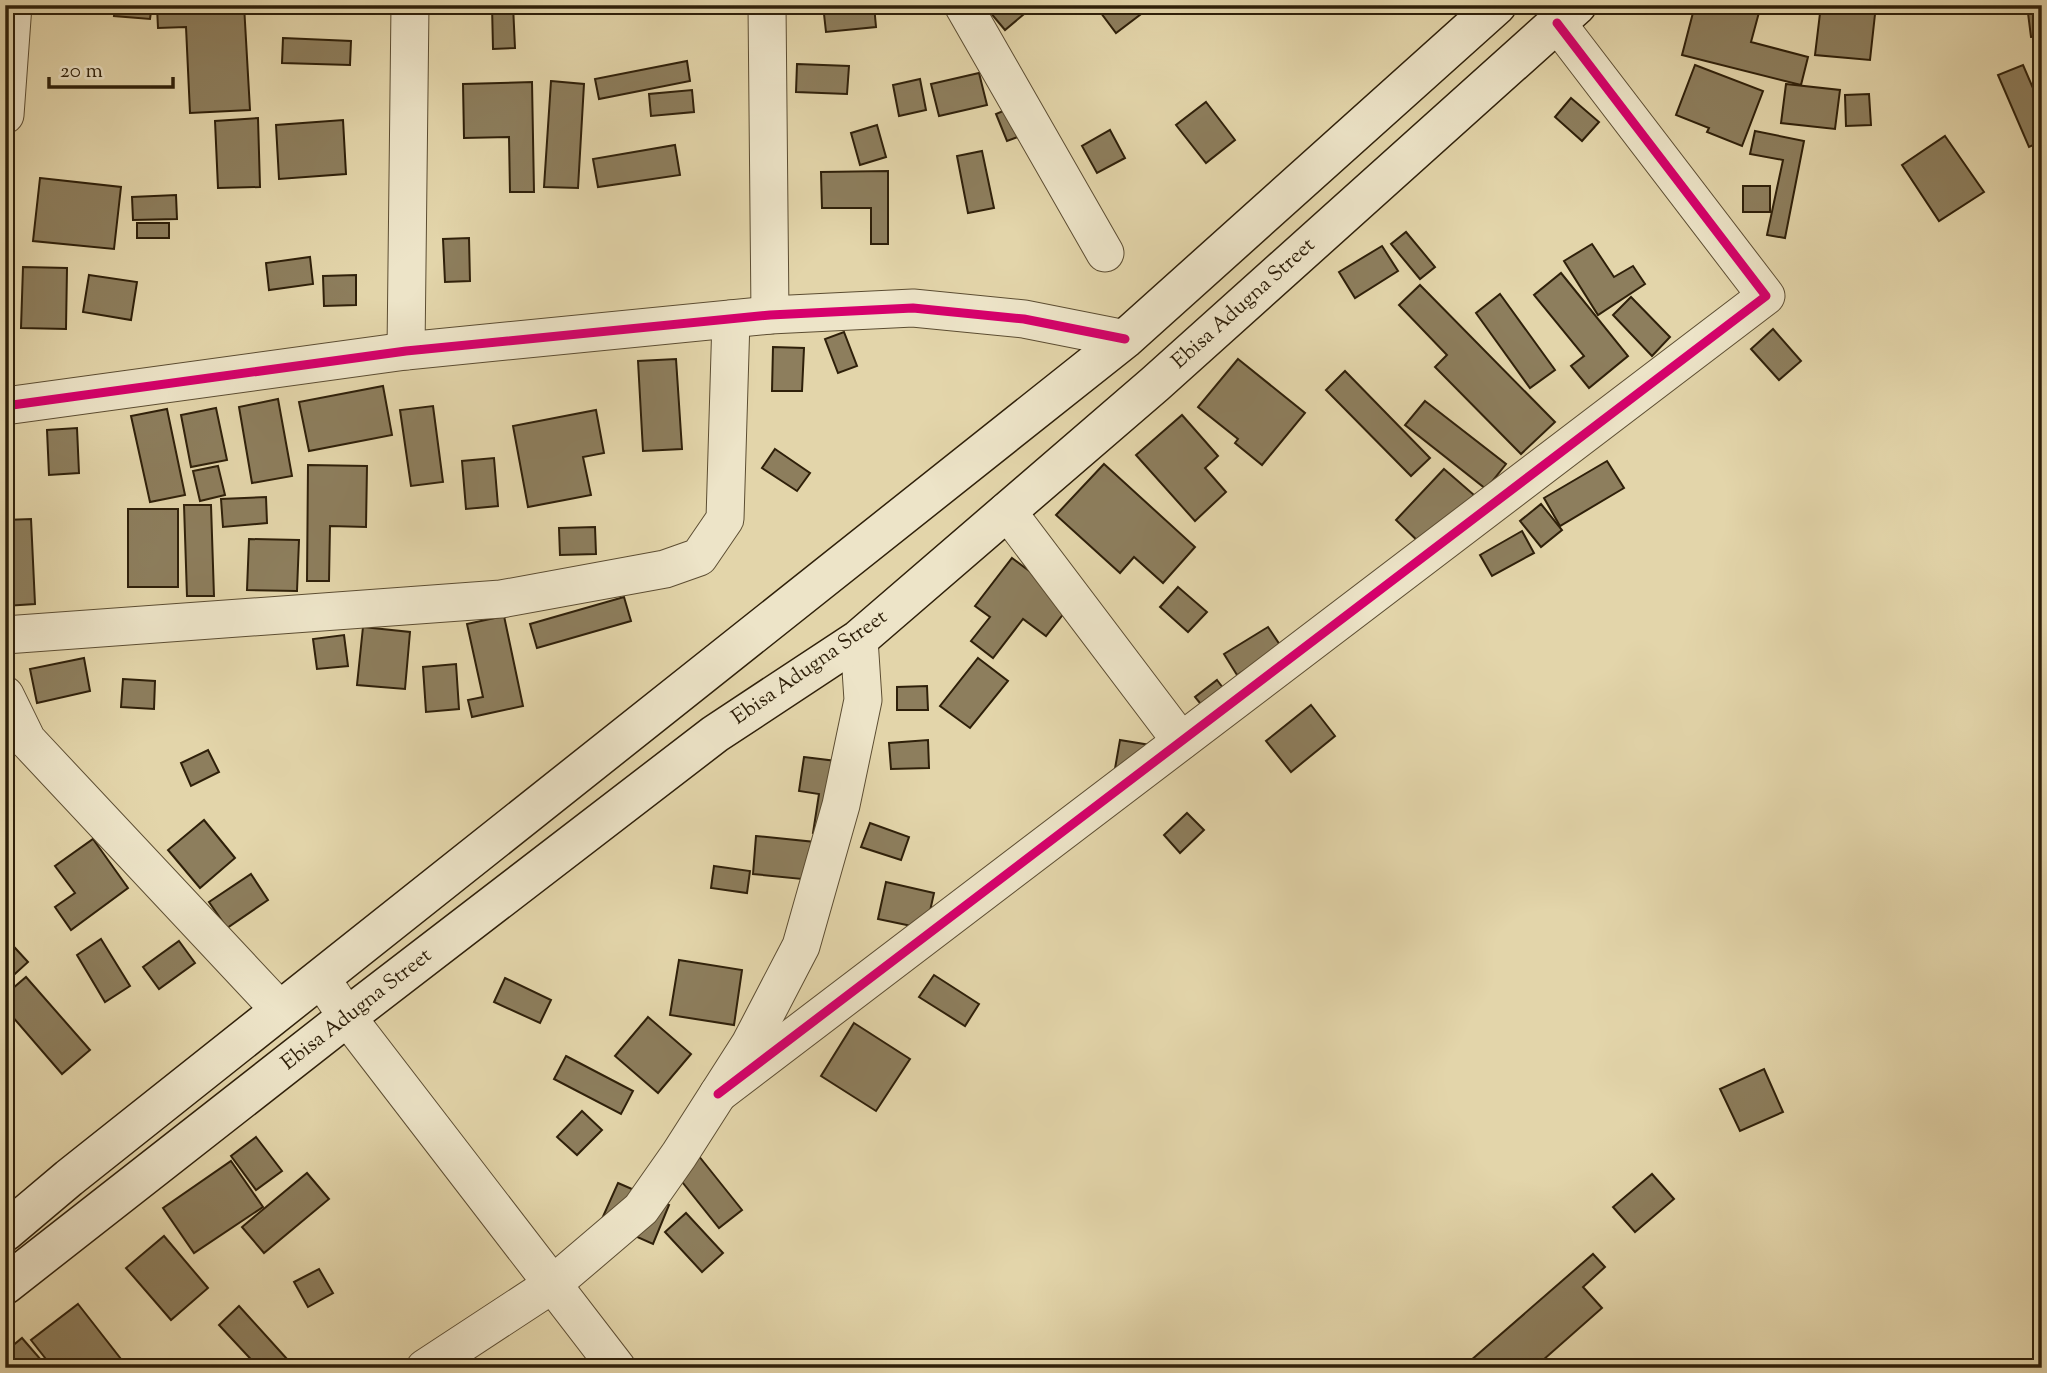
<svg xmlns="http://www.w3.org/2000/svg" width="2047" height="1373" viewBox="0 0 2047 1373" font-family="'Sorts Mill Goudy',serif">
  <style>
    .building { fill: #8d7e5d; stroke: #2f200a; stroke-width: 2 }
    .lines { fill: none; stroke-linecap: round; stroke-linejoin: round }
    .minor-casing { stroke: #5c4d32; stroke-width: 39 }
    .secondary-casing { stroke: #2f200a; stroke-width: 41 }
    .minor { stroke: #ede4c8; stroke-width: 37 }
    .secondary { stroke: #ede4c8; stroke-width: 38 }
    .cycleway-casing { stroke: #ede4c8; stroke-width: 13 }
    .cycleway { stroke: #d6006c; stroke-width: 9 }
    .labels { text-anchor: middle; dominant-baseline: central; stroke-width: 7; stroke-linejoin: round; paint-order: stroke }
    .street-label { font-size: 21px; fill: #2f200a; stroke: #ede4c8 }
  </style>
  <rect width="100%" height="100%" fill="#e3d5aa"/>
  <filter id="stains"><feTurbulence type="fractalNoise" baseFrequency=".00286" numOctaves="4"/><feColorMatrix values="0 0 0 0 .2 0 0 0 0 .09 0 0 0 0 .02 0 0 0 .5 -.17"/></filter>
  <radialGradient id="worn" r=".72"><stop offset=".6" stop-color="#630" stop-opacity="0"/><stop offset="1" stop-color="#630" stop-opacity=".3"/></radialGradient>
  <g class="building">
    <path d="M115,5h37l-2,14 -36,-3z"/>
    <path d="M185,5h59l6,105 -60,3 -4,-86 -28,1 -1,-21z"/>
    <path d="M492,5h21l2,43 -22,1z"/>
    <path d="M823,5h51l2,22 -50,5z"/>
    <path d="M984,5h43l3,4 -25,21z"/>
    <path d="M1095,5h58l-37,28z"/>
    <path d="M1695,5h66l-10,37 57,15 -7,28 -119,-30z"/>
    <path d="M1821,5h55l-6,55 -55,-5z"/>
    <path d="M2027,5h15v31l-11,1z"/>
    <path d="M283,38l68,3 -1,24 -68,-2z"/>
    <path d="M687,61l3,20 -91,18 -4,-20z"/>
    <path d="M797,64l52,2 -2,28 -51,-2z"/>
    <path d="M1695,65l68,26 -21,55 -35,-14 2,-4 -33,-13z"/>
    <path d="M2023,65l19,44v32l-13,6 -31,-72z"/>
    <path d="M979,73l8,32 -48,11 -8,-32z"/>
    <path d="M920,79l6,31 -27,6 -6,-31z"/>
    <path d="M551,81l33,3 -6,104 -34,-1z"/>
    <path d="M532,82l2,110h-24l-1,-55 -45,1 -1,-54z"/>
    <path d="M1786,84l54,6 -5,39 -54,-6z"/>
    <path d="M692,90l2,22 -43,4 -2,-22z"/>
    <path d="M1869,94l2,31 -25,1 -1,-31z"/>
    <path d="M1571,98l28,24 -17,19 -27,-24z"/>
    <path d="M1206,102l29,38 -29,23 -30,-38z"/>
    <path d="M1017,105l11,28 -21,8 -11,-27z"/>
    <path d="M258,118l2,69 -42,1 -3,-67z"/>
    <path d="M343,120l3,54 -67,5 -3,-54z"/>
    <path d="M877,125l9,32 -26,8 -9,-32z"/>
    <path d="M1110,130l15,28 -28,15 -15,-27z"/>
    <path d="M1755,131l49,10 -19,97 -18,-3 16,-75 -33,-6z"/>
    <path d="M1945,136l39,56 -45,29 -37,-56z"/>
    <path d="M675,145l5,30 -82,12 -5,-28z"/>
    <path d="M982,151l12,57 -26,5 -11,-57z"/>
    <path d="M888,171v73h-17v-36h-49l-1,-36z"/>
    <path d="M40,178l81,9 -7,62 -81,-8z"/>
    <rect x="1743" y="186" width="27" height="26"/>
    <path d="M176,195l1,24 -44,1 -1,-23z"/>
    <rect x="137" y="223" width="32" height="15"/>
    <path d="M1406,232l29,35 -15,12 -29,-35z"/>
    <path d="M469,238l1,43 -25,1 -2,-43z"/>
    <path d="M1592,244l22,33 19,-11 12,18 -47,31 -34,-54z"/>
    <path d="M1382,246l16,25 -43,27 -16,-26z"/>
    <path d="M310,257l3,27 -44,6 -3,-27z"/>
    <path d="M23,267l44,1 -1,61 -45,-1z"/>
    <path d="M1561,273l67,83 -39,32 -18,-22 13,-10 -50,-61z"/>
    <path d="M89,275l48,7 -6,38 -48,-8z"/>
    <path d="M356,275v30l-32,1 -1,-30z"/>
    <path d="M1420,285l135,137 -34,32 -86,-87 12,-12 -48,-50z"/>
    <path d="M1500,294l55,76 -25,18 -54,-75z"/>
    <path d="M1631,297l39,40 -18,19 -39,-41z"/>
    <path d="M1773,329l28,32 -22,19 -28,-31z"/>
    <path d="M844,332l13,34 -19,7 -13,-34z"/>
    <path d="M773,347l31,1 -2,43h-30z"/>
    <path d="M676,359l6,90 -39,2 -5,-90z"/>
    <path d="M1238,359l67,54 -43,52 -27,-22 3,-4 -40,-32z"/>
    <path d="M1345,371l85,87 -19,18 -85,-86z"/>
    <path d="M383,386l9,49 -83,16 -10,-49z"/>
    <path d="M278,399l14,77 -40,7 -13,-76z"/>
    <path d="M1425,401l81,63 -20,25 -81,-64z"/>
    <path d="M433,406l10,76 -32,4 -11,-76z"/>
    <path d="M216,408l11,52 -36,7 -10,-52z"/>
    <path d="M167,409l18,86 -35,7 -19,-86z"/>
    <path d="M596,410l8,43 -21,4 8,38 -63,12 -15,-81z"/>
    <path d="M1182,415l36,41 -13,12 21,24 -31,29 -59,-66z"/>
    <path d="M77,428l2,45 -30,2 -2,-45z"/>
    <path d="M775,449l35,24 -13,18 -35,-23z"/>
    <path d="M494,458l4,48 -32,3 -4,-48z"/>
    <path d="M1607,461l17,27 -64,38 -16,-28z"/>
    <path d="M1104,464l91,83 -32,36 -29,-26 -14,16 -64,-58z"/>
    <path d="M308,465l59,1 -1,61 -36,-1 -1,55h-22z"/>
    <path d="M218,466l7,29 -25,6 -7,-30z"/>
    <path d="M1444,469l30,26 -49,53 -29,-28z"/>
    <path d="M266,497l1,26 -44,4 -2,-28z"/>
    <path d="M1541,504l21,26 -21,17 -21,-26z"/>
    <path d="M184,505h27l3,91h-27z"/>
    <rect x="128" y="509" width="50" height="78"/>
    <path d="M31,519l4,85 -30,2v-86z"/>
    <path d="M595,527l1,27 -36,1 -1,-27z"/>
    <path d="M1522,531l12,22 -42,23 -12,-21z"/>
    <path d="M249,539l50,1 -2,51 -50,-1z"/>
    <path d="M1012,558l60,45 -26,33 -23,-17 -30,39 -22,-17 19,-24 -15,-11z"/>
    <path d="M1178,587l29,25 -19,20 -28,-25z"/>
    <path d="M624,597l7,24 -94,27 -7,-24z"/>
    <path d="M504,616l19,90 -51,11 -4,-17 15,-3 -16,-73z"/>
    <path d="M363,627l47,5 -5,57 -48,-4z"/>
    <path d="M1268,627l14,21 -45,27 -13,-21z"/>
    <path d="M344,635l4,31 -31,3 -4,-30z"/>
    <path d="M84,658l6,33 -53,12 -7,-34z"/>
    <path d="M978,658l30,23 -38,47 -30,-22z"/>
    <path d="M456,664l3,45 -33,3 -3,-45z"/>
    <path d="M123,679l32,2 -1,28 -33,-2z"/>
    <path d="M1217,680l16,21 -21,17 -17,-21z"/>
    <path d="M927,686l1,24h-31v-23z"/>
    <path d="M1311,705l24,31 -44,36 -25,-31z"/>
    <path d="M928,740l1,28 -38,1 -2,-26z"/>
    <path d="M1120,740l30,5 -37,35z"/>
    <path d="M208,750l11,22 -28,14 -10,-23z"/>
    <path d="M804,757l32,4 2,76 -25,-4 6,-39 -20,-3z"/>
    <path d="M1187,813l17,17 -24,23 -16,-18z"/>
    <path d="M204,820l31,38 -35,30 -32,-38z"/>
    <path d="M870,823l39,14 -8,23 -40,-13z"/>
    <path d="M756,836l59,6 -3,38 -59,-6z"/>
    <path d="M93,839l35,49 -57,42 -16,-23 20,-14 -20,-27z"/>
    <path d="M714,866l36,5 -3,22 -36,-5z"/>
    <path d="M251,874l17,26 -41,28 -18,-26z"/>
    <path d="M886,882l48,11 -8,36 -48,-10z"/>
    <path d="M5,937l23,25 -23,21z"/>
    <path d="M101,939l29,47 -25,16 -28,-47z"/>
    <path d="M179,941l16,22 -36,26 -16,-22z"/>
    <path d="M679,960l63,10 -8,55 -64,-10z"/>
    <path d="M934,975l45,29 -14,22 -46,-29z"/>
    <path d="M26,977l64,73 -28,24 -57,-66v-13z"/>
    <path d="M505,978l46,22 -11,23 -46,-21z"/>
    <path d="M648,1017l43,37 -33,39 -43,-37z"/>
    <path d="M854,1023l56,36 -34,52 -55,-35z"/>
    <path d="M566,1056l67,35 -12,23 -67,-35z"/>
    <path d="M1764,1069l19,43 -43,19 -20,-42z"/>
    <path d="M582,1111l20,19 -25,25 -20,-18z"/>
    <path d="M256,1137l26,34 -26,19 -25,-34z"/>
    <path d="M698,1155l44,55 -23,18 -44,-55z"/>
    <path d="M231,1161l32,46 -69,46 -31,-45z"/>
    <path d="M307,1173l22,26 -65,54 -22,-26z"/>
    <path d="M1652,1174l22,25 -39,33 -22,-25z"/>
    <path d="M618,1183l51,22 -16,39 -52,-23z"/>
    <path d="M686,1213l37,40 -21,19 -37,-40z"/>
    <path d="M164,1236l44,52 -37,32 -45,-52z"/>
    <path d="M1593,1254l12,13 -22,20 19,21 -68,60h-72z"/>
    <path d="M319,1269l14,24 -25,14 -14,-25z"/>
    <path d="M78,1304l50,64h-75l-22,-28z"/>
    <path d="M239,1306l48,53 -10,9h-18l-40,-43z"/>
    <path d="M22,1338l26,30h-43v-16z"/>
  </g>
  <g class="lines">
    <g class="minor-casing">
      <g id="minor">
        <path d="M767,5l3,310"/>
        <path d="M963,5l142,248"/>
        <path d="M5,115l8,-110"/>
        <path d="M406,351l4,-346"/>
        <path d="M5,406l401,-55 364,-36 143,-7 111,11 101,20"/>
        <path d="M1007,511l174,230"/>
        <path d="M5,635l496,-36 164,-30 34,-12 26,-38 6,-200"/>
        <path d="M5,695l22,45 253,270"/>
        <path d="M321,978l26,39 270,351"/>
        <path d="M718,1094l1048,-798 -209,-273"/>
        <path d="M425,1368l128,-84 88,-75 38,-54 71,-111 51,-98 40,-141 22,-105 -4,-61"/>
      </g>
    </g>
    <g class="secondary-casing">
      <g id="secondary">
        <path d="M5,1232l64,-54 1056,-839 372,-334"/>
        <path d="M5,1285l342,-268 368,-283 144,-95 296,-255 422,-379"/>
      </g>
    </g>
    <use href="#minor" class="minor"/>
    <use href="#secondary" class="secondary"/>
    <g class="cycleway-casing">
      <g id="cycleway">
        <path d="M5,406l401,-55 364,-36 143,-7 111,11 101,20"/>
        <path d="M718,1094l1048,-798 -209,-273"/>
      </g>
    </g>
    <use href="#cycleway" class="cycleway"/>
  </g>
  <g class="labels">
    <g class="street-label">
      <text transform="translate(1244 304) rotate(-42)">Ebisa Adugna Street</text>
      <text transform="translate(810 668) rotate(-35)">Ebisa Adugna Street</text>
      <text transform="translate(357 1010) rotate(-38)">Ebisa Adugna Street</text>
    </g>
  </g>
  <rect width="2047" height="1373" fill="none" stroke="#e3d5aa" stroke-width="28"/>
  <rect x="7" y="7" width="2033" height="1359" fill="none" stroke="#2f200a" stroke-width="3.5"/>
  <rect x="14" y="14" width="2019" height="1345" fill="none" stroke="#2f200a" stroke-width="2"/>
  <path d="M49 77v10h124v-10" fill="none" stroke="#2f200a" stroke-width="3.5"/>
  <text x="60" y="77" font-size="21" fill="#2f200a" stroke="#ede4c8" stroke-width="5" paint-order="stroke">20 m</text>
  <rect width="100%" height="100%" filter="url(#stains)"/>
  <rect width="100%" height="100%" fill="url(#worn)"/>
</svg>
